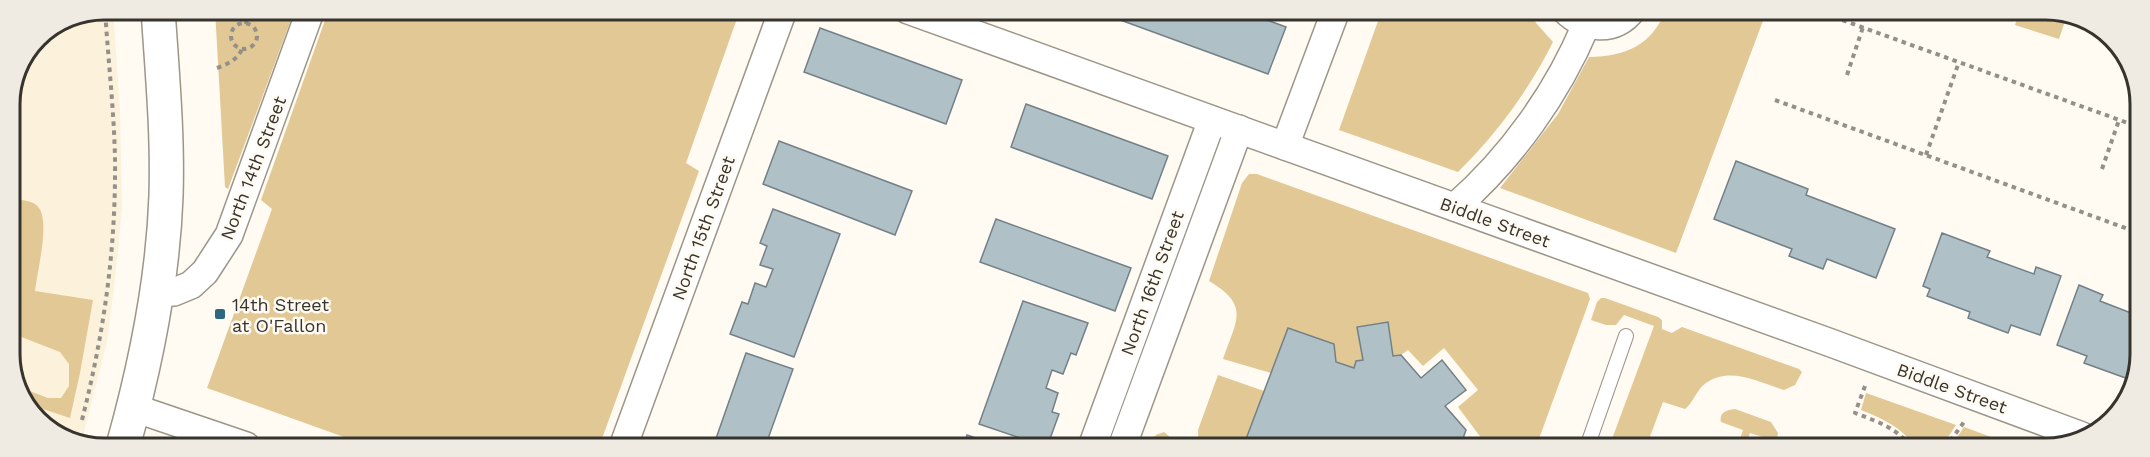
<svg xmlns="http://www.w3.org/2000/svg" width="2150" height="457" viewBox="0 0 2150 457" font-family="'Work Sans',sans-serif">
  <style>
    .built { fill: #fcf1db }
    .green { fill: #e2c894 }
    .building { fill: #b0c0c7; stroke: #728188; stroke-width: 1.5 }
    .lines { fill: none; stroke-linecap: round; stroke-linejoin: round }
    .service-casing { stroke: #9c9588; stroke-width: 16 }
    .minor-casing { stroke: #9c9588; stroke-width: 30 }
    .secondary-casing { stroke: #9c9588; stroke-width: 36 }
    .path { stroke: #949089; stroke-width: 4; stroke-dasharray: 4.5 4.5; stroke-linecap: butt }
    .service { stroke: #fff; stroke-width: 14 }
    .minor { stroke: #fff; stroke-width: 27 }
    .secondary { stroke: #fff; stroke-width: 33 }
    .poi-dot { fill: #2d6880; stroke: #fffaf2; stroke-width: 2 }
    .labels { text-anchor: middle; dominant-baseline: central; stroke-width: 5; stroke-linejoin: round; paint-order: stroke }
    .street-label { font-size: 18px; fill: #37342e; stroke: #fffaf2 }
    .poi-label { font-size: 18px; fill: #37342e; stroke: #fffaf2; text-anchor: start }
    .rim { fill: none; stroke: #37342e; stroke-width: 3 }
  </style>
  <rect width="100%" height="100%" fill="#fffaf2"/>
  <path class="built" d="M103,9h10l7,104 2,95 -7,71 -8,63 -26,102 -44,-23 -26,-48 -2,-276 28,-61z"/>
  <g class="green">
    <path d="M215,9h80l-67,180 -3,-2z"/>
    <path d="M329,9l411,1 -54,153 13,8 -100,276 -230,-1 -162,-58 65,-179 -11,-9z"/>
    <path d="M1382,10h148l6,13 17,19c-24,48 -57,93 -95,130l-119,-42z"/>
    <path d="M1666,10h101l-91,243 -176,-65 58,-74 31,-57c37,-1 62,-11 77,-47z"/>
    <path d="M2020,11l48,1 -9,27 -44,-14z"/>
    <path d="M1210,160l4,2 -102,285h-9z"/>
    <path d="M1249,174h8l331,119 2,6 -54,148h-32l-22,-8 -24,-32 20,-17 -34,-42 -21,18 -15,-16 -7,5 -8,1 -5,-33 -25,37 -7,1 -2,7 -18,-6 -3,-18 -45,-16 -17,45 -48,-14c13,-39 28,-53 -14,-78l33,-98z"/>
    <path d="M13,199c9,1 20,1 26,9 11,15 -2,64 -4,83l58,9 -13,73 -10,45 -42,-14 -9,-17 29,11h13l8,-12v-22l-9,-12 -49,-19 -1,-125z"/>
    <path d="M1601,298h4l53,19 4,3v9l10,4 10,-6 117,42 3,3 -7,13 -11,5c-26,-8 -54,-24 -78,-7 -10,7 -12,19 -21,26l-22,-7 -17,45h-37l45,-121 -30,-11 -8,10h-10l-15,-5 6,-18z"/>
    <path d="M1218,375l46,16 -17,48 21,8h-69l-1,-17z"/>
    <path d="M1866,393l90,32 -15,23h-25c-14,-21 -33,-29 -55,-38z"/>
    <path d="M1735,409l36,13 7,11 -1,5 -5,2 -22,-7 -5,15h-8l6,-18 -22,-8c-2,-10 6,-12 14,-13z"/>
    <path d="M1964,427l57,21h-71z"/>
    <path d="M1164,432l6,5 3,10h-25c3,-9 6,-12 16,-15z"/>
  </g>
  <g class="building">
    <path d="M1093,10h147l46,17 -18,47z"/>
    <path d="M820,28l142,52 -16,44 -142,-52z"/>
    <path d="M1026,104l142,52 -16,43 -141,-52z"/>
    <path d="M779,141l133,50 -17,44 -132,-51z"/>
    <path d="M1736,161l72,28 -2,6 89,34 -19,49 -49,-19 -4,10 -34,-13 3,-7 -78,-30z"/>
    <path d="M773,209l67,25 -46,123 -64,-23 12,-32 6,2 7,-21 11,4 7,-18 -13,-4 7,-19 -7,-3z"/>
    <path d="M996,219l135,49 -16,43 -135,-49z"/>
    <path d="M1942,233l48,18 -3,6 47,17 2,-7 25,9 -21,59 -29,-10 -3,8 -40,-15 2,-6 -43,-16 3,-7 -7,-3z"/>
    <path d="M2079,285l24,10 -3,6 39,15v56l-5,9 -50,-18 3,-7 -30,-11z"/>
    <path d="M1023,301l65,22 -12,32 -5,-2 -8,21 -11,-4 -6,18 12,5 -6,19 7,2 -12,33 -68,-23z"/>
    <path d="M1388,322l5,34 8,-1 20,23 21,-18 24,30 -21,16 21,24 -6,17h-146l-7,-2 -3,2h-36l-22,-8 42,-111 46,16 2,18 18,6 2,-7 7,-1 -6,-33z"/>
    <path d="M746,353l47,16 -28,78h-52z"/>
    <path d="M967,435l35,12h-39z"/>
  </g>
  <g class="lines">
    <g class="service-casing">
      <path id="service" d="M1587,447l39,-111"/>
    </g>
    <g class="minor-casing">
      <g id="minor">
        <path d="M908,10l923,333 251,93"/>
        <path d="M1565,10c19,19 49,23 67,0"/>
        <path d="M1285,146l51,-136"/>
        <path d="M1455,207c56,-49 102,-113 131,-182"/>
        <path d="M157,293l17,-1 17,-7 14,-13 24,-37 82,-226"/>
        <path d="M134,408l112,38"/>
        <path d="M623,447l160,-437"/>
        <path d="M1092,447l120,-327"/>
        <path d="M1122,447l117,-318"/>
      </g>
    </g>
    <g class="secondary-casing">
      <path id="secondary" d="M123,446c23,-82 40,-165 43,-250 2,-62 -4,-125 -8,-187"/>
    </g>
    <g class="path">
      <path d="M1817,11l322,116"/>
      <circle cx="244" cy="36" r="13"/>
      <path d="M246,24l2,-15"/>
      <path d="M217,68c11,-4 20,-8 25,-19"/>
      <path d="M1847,75l16,-48"/>
      <path d="M1775,100l364,133"/>
      <path d="M1926,155l33,-93"/>
      <path d="M2102,169l17,-49"/>
      <path d="M1865,386l-10,27c21,8 43,15 56,35"/>
      <path d="M82,420c22,-87 34,-171 33,-261 -1,-50 -7,-100 -10,-150"/>
      <path d="M1945,448l19,-26"/>
    </g>
    <use href="#service" class="service"/>
    <use href="#minor" class="minor"/>
    <use href="#secondary" class="secondary"/>
  </g>
  <rect class="poi-dot" x="214" y="308" width="12" height="12" rx="3"/>
  <g class="labels">
    <g class="street-label">
      <text transform="translate(253 168) rotate(-69)">North 14th Street</text>
      <text transform="translate(1495 222) rotate(20)">Biddle Street</text>
      <text transform="translate(703 228) rotate(-70)">North 15th Street</text>
      <text transform="translate(1152 283) rotate(-70)">North 16th Street</text>
      <text transform="translate(1952 388) rotate(20)">Biddle Street</text>
    </g>
    <g class="poi-label">
      <text x="232" y="304">14th Street<tspan x="232" dy="21">at O'Fallon</tspan></text>
    </g>
  </g>
  <path d="M0 0H2150V457H0ZM104 20H2046A84 84 0 0 1 2130 104V354A84 84 0 0 1 2046 438H104A84 84 0 0 1 20 354V104A84 84 0 0 1 104 20Z" fill="#efeae2" fill-rule="evenodd"/>
  <path class="rim" d="M104 20H2046A84 84 0 0 1 2130 104V354A84 84 0 0 1 2046 438H104A84 84 0 0 1 20 354V104A84 84 0 0 1 104 20Z"/>
</svg>
